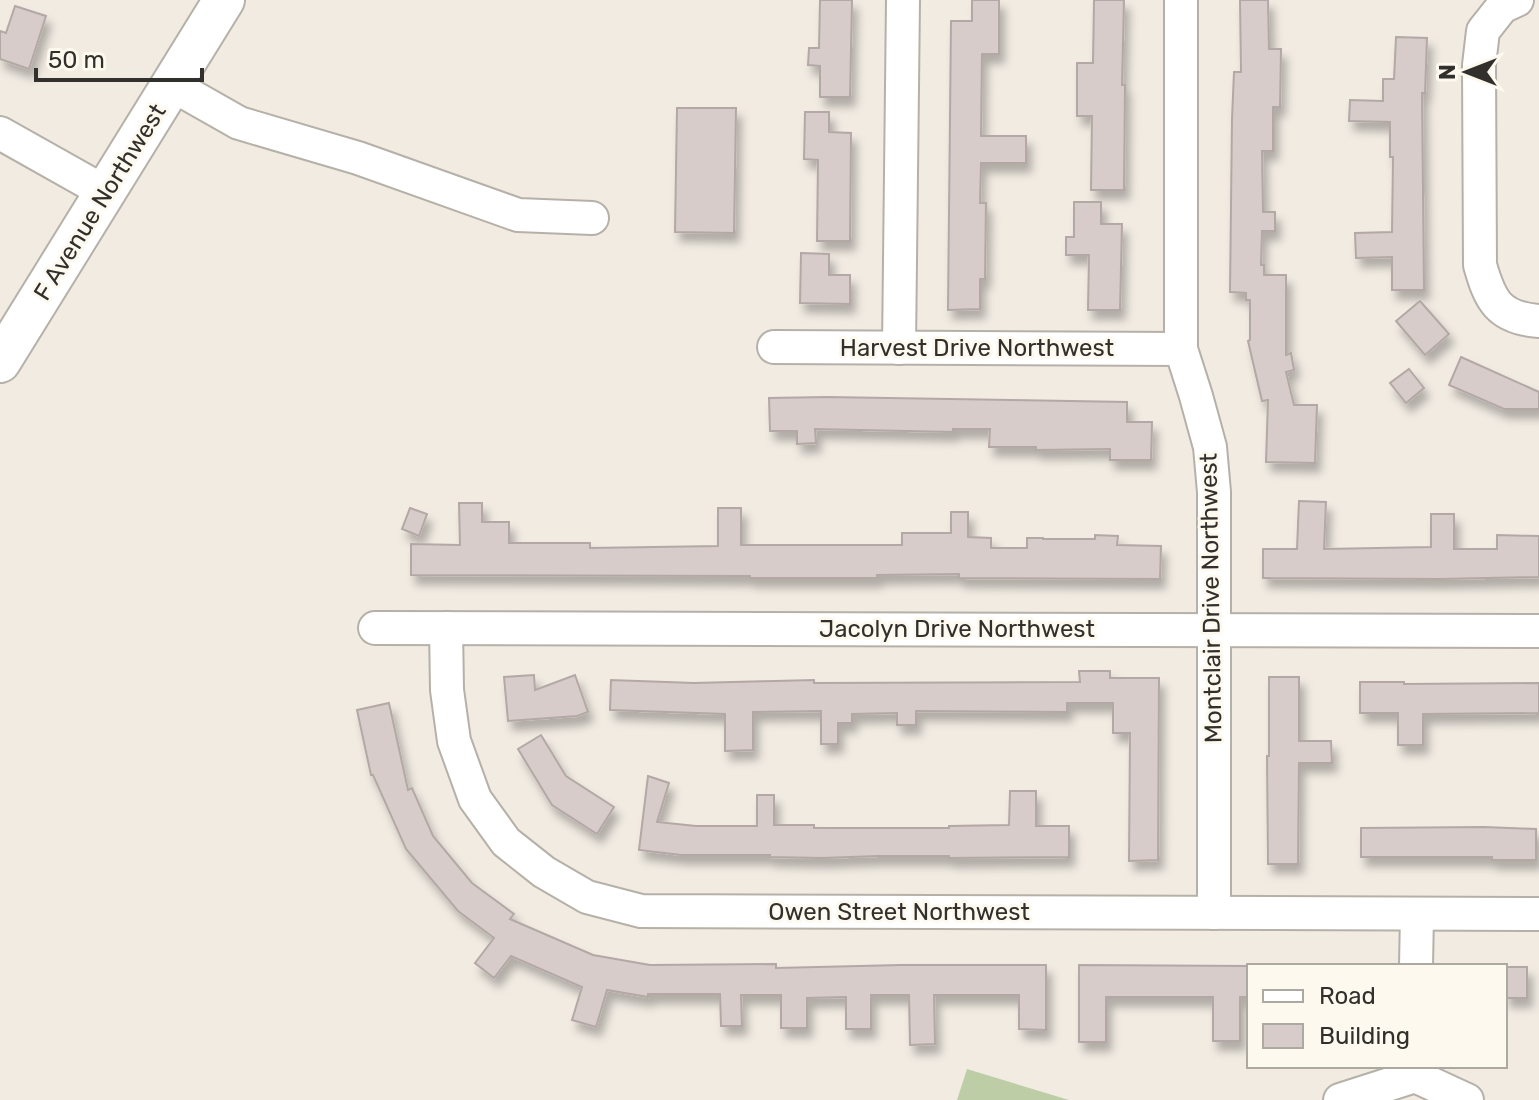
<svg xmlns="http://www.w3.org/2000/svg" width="1539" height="1100" viewBox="0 0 1539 1100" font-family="Rubik,sans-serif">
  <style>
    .green { fill: #bdcea7 }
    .building { fill: #d7ccc9; stroke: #b3a8a5; stroke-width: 2; filter: url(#shadow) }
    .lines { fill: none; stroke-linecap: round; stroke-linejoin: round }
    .minor-casing { stroke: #b6b1a8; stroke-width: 36 }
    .major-casing { stroke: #b6b1a8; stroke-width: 44 }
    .minor { stroke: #fff; stroke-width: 32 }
    .major { stroke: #fff; stroke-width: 40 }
    .labels { text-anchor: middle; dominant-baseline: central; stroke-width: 6; stroke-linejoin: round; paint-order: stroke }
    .street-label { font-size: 24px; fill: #32302d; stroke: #fef9ef }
  </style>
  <defs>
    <filter id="shadow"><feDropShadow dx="5" dy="9" stdDeviation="4" flood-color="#0004"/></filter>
  </defs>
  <rect width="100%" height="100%" fill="#f1ebe2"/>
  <path class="green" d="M967,1069l102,31h-112z"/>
  <g class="building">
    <path d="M820,0h32l-2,97h-30v-31l-12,-1 1,-17h10z"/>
    <path d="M972,0h27v54h-17l-1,82h45v27h-45l-1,40h6l-1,76h-5v30l-32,1 3,-289h21z"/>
    <path d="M1094,0h30l-2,85h3l-1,105h-33l1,-74h-15v-53h16z"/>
    <path d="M1240,0h28l1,49h12l-1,58h-7v44h-11l1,61h12v19h-13l-1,34h3v10h22v80l5,-2 3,17 -8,2 8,33h23l-2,58 -49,-1 2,-62 -6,1 -14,-60 2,-1v-40h-4v-7l-16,-1 2,-173 2,-47h7z"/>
    <path d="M15,6l31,10 -17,53 -29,-10v-28l6,2z"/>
    <path d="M1396,37l31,1 -2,55h-3l2,197h-32v-33l-36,1 -1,-25 37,-1 1,-75h-3v-35l-41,-1 1,-21 33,1v-22h11z"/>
    <path d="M677,108h59l-2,125 -59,-1z"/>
    <path d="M805,112h24v20l22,1 -1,108h-33l1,-81 -14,-1z"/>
    <path d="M1074,202h27v22h21l-2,86h-32l1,-55h-23v-18h8z"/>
    <path d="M801,253l28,1v21h21v29l-50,-1z"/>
    <path d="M1420,301l29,33 -24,21 -29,-34z"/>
    <path d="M1461,357l78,35v17h-35l-55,-24z"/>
    <path d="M1409,369l15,19 -18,15 -16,-20z"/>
    <path d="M827,397l300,5v20h25l-1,38h-41v-11l-74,1v-3h-47l1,-18h-37v3l-138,-3 1,14 -19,1v-13h-27l-1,-33z"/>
    <path d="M1299,501l27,1 -2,47 107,-2v-33h23v35h43v-14l42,1v41l-100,2 -176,-1v-29h34z"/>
    <path d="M459,503h23v19h27v21h81v5l128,-2v-38h23v37h161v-12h49v-21h17v25l23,1v10h36v-10h16v1h52v-4l23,1 -1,9 44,1 -1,33 -201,-1v-4l-82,1v3h-127v-2l-339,-1v-31l49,1z"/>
    <path d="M410,508l17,6 -8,22 -17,-7z"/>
    <path d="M1079,671h31v7h49l-1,182 -29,1 1,-128h-17v-30h-46v9l-151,-1v14h-19v-12l-45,1v9h-14v21h-17v-33l-68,1v38l-28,1v-37l-115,-4 1,-30 83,3 120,-3v3l266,-1z"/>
    <path d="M534,675l1,15 40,-15 13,37 -11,4 -69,5 -4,-44z"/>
    <path d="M1269,677h30v64h32l1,22h-33l-1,101h-30l-1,-108h2z"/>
    <path d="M1360,682h44v2l135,-1v30l-116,1v31h-25v-32h-38z"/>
    <path d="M389,703l19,87 4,-2 21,48 39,47 42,31 -4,5 83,36 57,10 126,-1v4l125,-3h145v65l-27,-1v-34h-85l1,49 -25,1 -1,-50h-38v34h-25v-32l-39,1v30h-26v-33h-40l1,31h-21l-1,-32h-72v3l-41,-7 -11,37 -24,-7 10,-33 -71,-31 -17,22 -19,-15 19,-25 -36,-27 -52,-62 -33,-74h-2l-14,-65z"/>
    <path d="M541,735l25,41 48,31 -17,27 -45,-29 -34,-56z"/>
    <path d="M648,776l21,7 -12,39 39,4h61v-31h17v30h40v3h135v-2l60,-1 1,-34h26v35h33v31l-120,1v-2h-71l-56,2 -52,-1v-2h-89l-42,-5z"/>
    <path d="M1484,827l52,2v31h-44v-3h-131v-29z"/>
    <path d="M1079,965l170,1v31h-9v44h-27v-44h-107v45h-27z"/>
    <rect x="1505" y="967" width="22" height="31"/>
  </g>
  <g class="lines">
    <g class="minor-casing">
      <g id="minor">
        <path d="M1181,0v349l15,47 14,51 4,45v421"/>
        <path d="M1517,0l-15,7 -19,24 -4,34 1,200c10,35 18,53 59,56"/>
        <path d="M172,85l67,38 119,35 160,57 74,3"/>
        <path d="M0,133l105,59"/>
        <path d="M774,347l407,2"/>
        <path d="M899,348l4,-348"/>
        <path d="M375,628l1164,3"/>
        <path d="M446,628l1,62 7,51 21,58 31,43 38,30 43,25 54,14 898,3"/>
        <path d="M1416,966l1,-52"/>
        <path d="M1340,1100l75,-24 52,24"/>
      </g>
    </g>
    <g class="major-casing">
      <path id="major" d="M0,362l224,-362"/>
    </g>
    <use href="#minor" class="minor"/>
    <use href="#major" class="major"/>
  </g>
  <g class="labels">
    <g class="street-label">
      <text transform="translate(100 202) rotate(-58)">F Avenue Northwest</text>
      <text x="977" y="348">Harvest Drive Northwest</text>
      <text transform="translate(1211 598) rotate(-91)">Montclair Drive Northwest</text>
      <text x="957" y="629">Jacolyn Drive Northwest</text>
      <text x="899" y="912">Owen Street Northwest</text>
    </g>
  </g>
  <rect x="1247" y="964" width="260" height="104" fill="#fef9ef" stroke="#aca9a1" stroke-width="2"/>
  <rect x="1263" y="990" width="40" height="12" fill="#ffffff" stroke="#aca9a1" stroke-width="2"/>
  <text x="1319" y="1004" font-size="24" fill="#32302d">Road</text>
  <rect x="1263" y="1024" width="40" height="24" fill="#d7ccc9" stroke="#aca9a1" stroke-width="2"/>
  <text x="1319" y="1044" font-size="24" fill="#32302d">Building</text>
  <g transform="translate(1467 72) rotate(270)" stroke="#fef9ef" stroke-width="6" paint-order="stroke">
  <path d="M0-6L14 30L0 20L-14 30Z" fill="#32302d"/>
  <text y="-12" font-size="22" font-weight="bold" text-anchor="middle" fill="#32302d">N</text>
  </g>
  <path d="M36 68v12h166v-12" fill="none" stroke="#32302d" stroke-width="4"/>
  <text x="48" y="68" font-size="24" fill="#32302d" stroke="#fef9ef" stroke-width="6" paint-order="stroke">50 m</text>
</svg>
